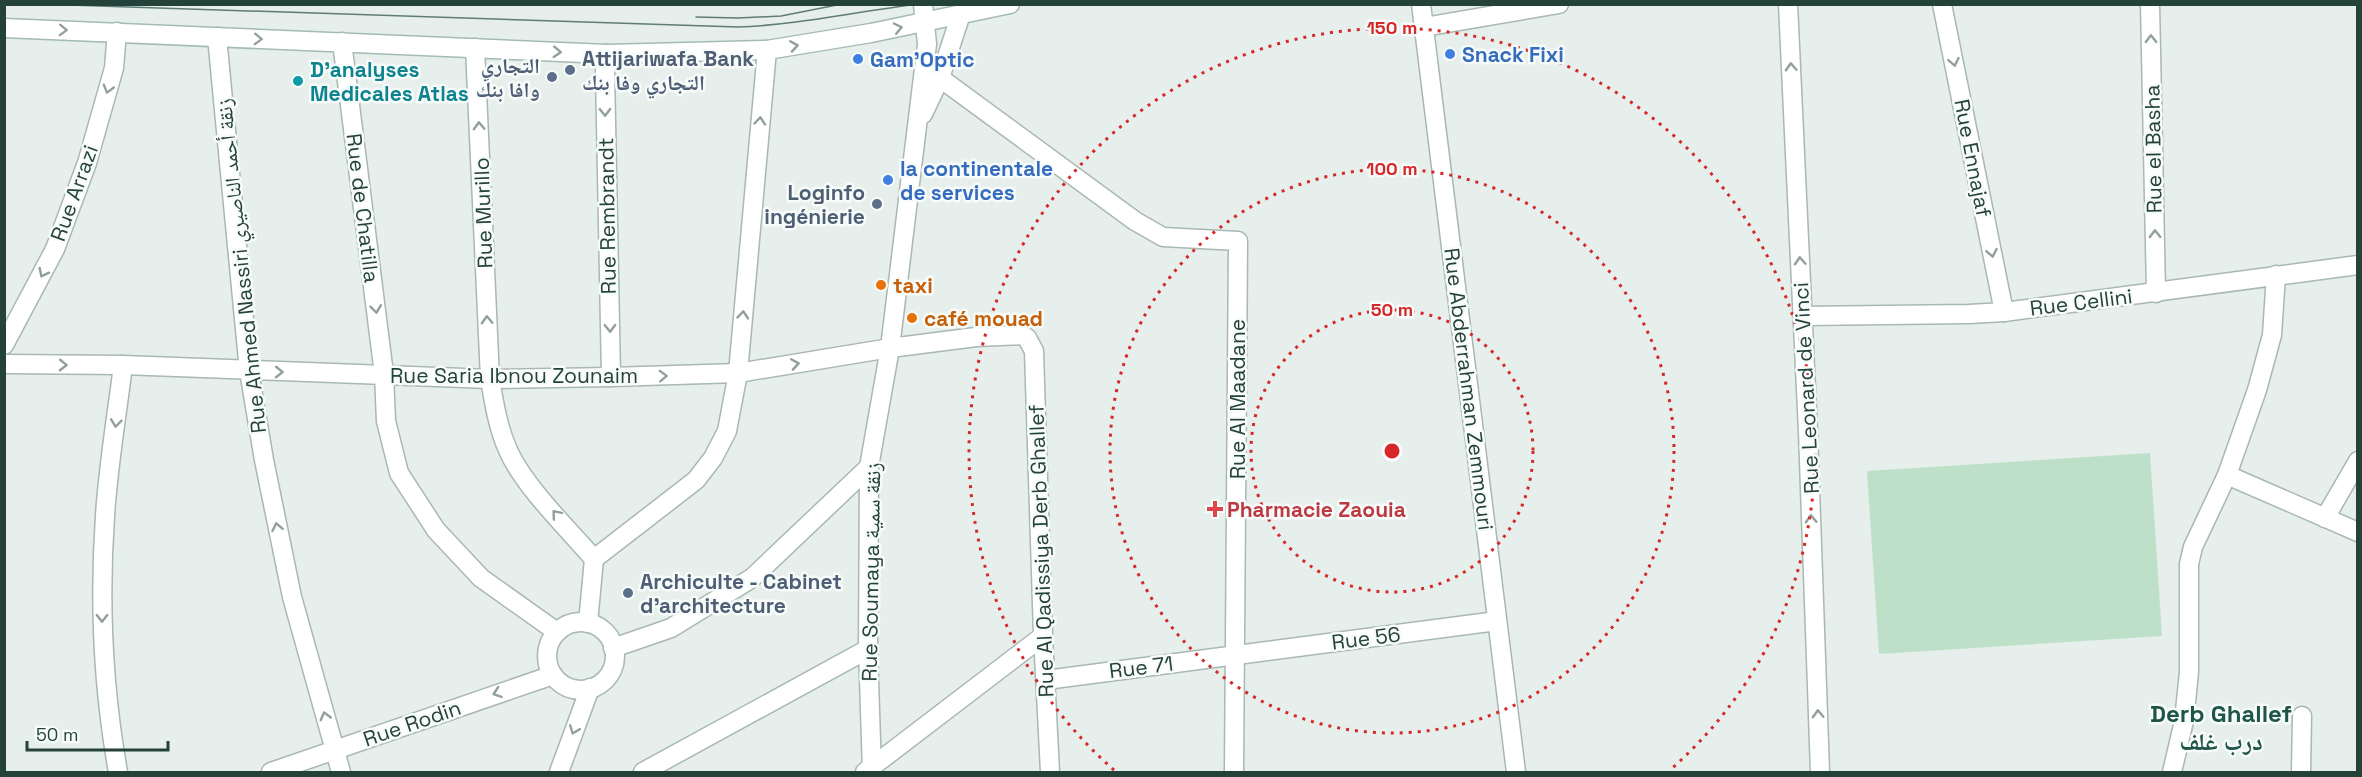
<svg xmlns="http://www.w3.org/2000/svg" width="2362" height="777" viewBox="0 0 2362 777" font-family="'Space Grotesk','Noto Naskh Arabic',sans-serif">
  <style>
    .pitch { fill: #bfe0c8 }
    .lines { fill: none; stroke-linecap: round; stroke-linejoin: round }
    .minor-casing { stroke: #a8b8b2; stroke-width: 21 }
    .secondary-casing { stroke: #a4bbb3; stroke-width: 21 }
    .minor { stroke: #fff; stroke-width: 18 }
    .secondary { stroke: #fff; stroke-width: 18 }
    .tram { stroke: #5f7d75; stroke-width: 1.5 }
    .oneway { stroke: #92a09c }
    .ring { fill: none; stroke: #d62828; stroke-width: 3; stroke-dasharray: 3 6 }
    .shop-dot { fill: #3f7fe0; stroke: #f7fbf9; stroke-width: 2 }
    .service-dot { fill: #5c6f8a; stroke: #f7fbf9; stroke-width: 2 }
    .culture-dot { fill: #0f9aa8; stroke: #f7fbf9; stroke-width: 2 }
    .food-dot { fill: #e8710a; stroke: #f7fbf9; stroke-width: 2 }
    .health-dot { fill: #e0444e; stroke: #f7fbf9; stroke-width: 2 }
    .labels { text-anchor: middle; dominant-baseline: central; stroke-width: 5; stroke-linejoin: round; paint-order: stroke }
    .shop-label { font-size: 21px; font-weight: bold; fill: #366cbe; stroke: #f7fbf9; text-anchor: start }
    .service-label { font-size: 21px; font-weight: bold; fill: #4e5e75; stroke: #f7fbf9; text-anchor: start }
    .culture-label { font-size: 21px; font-weight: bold; fill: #0d838f; stroke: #f7fbf9; text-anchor: start }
    .street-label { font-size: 21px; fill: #24423a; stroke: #f7fbf9 }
    .food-label { font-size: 21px; font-weight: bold; fill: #c56008; stroke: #f7fbf9; text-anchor: start }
    .health-label { font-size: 21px; font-weight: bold; fill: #be3a42; stroke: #f7fbf9; text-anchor: start }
    .quarter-label { font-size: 24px; font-weight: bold; fill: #1f5548; stroke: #f7fbf9 }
    .centre { fill: #d62828; stroke: #f7fbf9; stroke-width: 3 }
    .ring-label { font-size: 18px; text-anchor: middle; font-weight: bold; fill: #d62828; stroke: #f7fbf9; stroke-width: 5; stroke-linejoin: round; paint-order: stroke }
  </style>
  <rect width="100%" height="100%" fill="#e6efeb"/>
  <path class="pitch" d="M2150,453l12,183 -283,18 -12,-183z"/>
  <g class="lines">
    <g class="minor-casing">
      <g id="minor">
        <path d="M1421,4l95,768"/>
        <path d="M1788,4l20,428 12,340"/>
        <path d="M1942,4l62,308"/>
        <path d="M2150,4l6,289"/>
        <path d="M1424,27l135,-23"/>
        <path d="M217,37l32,334 15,89 28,137 49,175"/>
        <path d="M342,42l42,332 2,47 13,52 37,57 45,48 76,54"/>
        <path d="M475,48l15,331c4,24 8,49 18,71 15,35 60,79 86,109"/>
        <path d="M607,54l-2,17 6,306"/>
        <path d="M940,78l195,143 28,16 75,4 -4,531"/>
        <path d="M923,114l17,-36 21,-64"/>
        <path d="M1803,316l166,-2 35,-2 354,-47"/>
        <path d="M4,345l51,-96 32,-86 27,-95 3,-36"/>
        <path d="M4,364l119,1 367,14 121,-2 127,-4 152,-25 86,-11 46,-2 5,3 7,13 9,285 7,136"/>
        <path d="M2227,475l131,57"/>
        <path d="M2325,518l33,-57"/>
        <circle cx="581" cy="656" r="34"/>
        <path d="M588,623l6,-64 102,-79 17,-22 14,-27 11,-58 29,-323"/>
        <path d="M613,648l58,-20 81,-50 117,-111"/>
        <path d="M1046,680l451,-59"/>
        <path d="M118,772c-15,-84 -19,-170 -13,-256 3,-50 12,-101 18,-151"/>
        <path d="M271,772l282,-97"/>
        <path d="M559,772l31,-84"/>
        <path d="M643,772l225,-123"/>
        <path d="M865,772l178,-136"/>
        <path d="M872,772l-4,-123 1,-182 21,-119 37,-304 -4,-40"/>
        <path d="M2172,772l12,-51 5,-49v-108l4,-17 34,-72 30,-85 15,-55 4,-60"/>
        <path d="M2301,772l1,-56"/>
      </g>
    </g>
    <g class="secondary-casing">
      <path id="secondary" d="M4,28l603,26 160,-4 104,-17 139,-29"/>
    </g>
    <use href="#minor" class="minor"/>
    <use href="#secondary" class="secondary"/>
    <g class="tram">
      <path d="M39,4l699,23c61,-2 121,-16 181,-23"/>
      <path d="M696,17l42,1 43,-2 61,-12"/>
    </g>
  </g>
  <defs><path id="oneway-chevron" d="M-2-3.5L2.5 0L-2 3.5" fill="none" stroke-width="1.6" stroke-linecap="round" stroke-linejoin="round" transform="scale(1.5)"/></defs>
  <g class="oneway">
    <use href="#oneway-chevron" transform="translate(898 28) rotate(-12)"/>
    <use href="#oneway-chevron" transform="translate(63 30) rotate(2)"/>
    <use href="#oneway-chevron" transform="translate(258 39) rotate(2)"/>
    <use href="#oneway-chevron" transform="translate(2151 39) rotate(-91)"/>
    <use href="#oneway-chevron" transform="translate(794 46) rotate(-9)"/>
    <use href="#oneway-chevron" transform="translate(557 52) rotate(3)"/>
    <use href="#oneway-chevron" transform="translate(1954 62) rotate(79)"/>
    <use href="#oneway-chevron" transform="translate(1791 67) rotate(-93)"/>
    <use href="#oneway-chevron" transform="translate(108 89) rotate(106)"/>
    <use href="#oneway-chevron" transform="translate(605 112) rotate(89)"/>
    <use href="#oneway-chevron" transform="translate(760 121) rotate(-85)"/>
    <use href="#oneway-chevron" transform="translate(479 126) rotate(-92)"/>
    <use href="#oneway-chevron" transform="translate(2155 234) rotate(-91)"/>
    <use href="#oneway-chevron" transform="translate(1992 253) rotate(79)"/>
    <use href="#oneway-chevron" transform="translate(1800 261) rotate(-93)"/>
    <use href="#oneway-chevron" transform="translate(43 273) rotate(117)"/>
    <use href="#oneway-chevron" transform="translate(376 309) rotate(83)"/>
    <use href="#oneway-chevron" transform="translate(743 315) rotate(-85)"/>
    <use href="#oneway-chevron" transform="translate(487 320) rotate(-92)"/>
    <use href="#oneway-chevron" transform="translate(610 328) rotate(89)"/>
    <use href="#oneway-chevron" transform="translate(795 364) rotate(-9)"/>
    <use href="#oneway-chevron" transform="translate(63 365) rotate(1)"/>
    <use href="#oneway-chevron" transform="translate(279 372) rotate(1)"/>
    <use href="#oneway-chevron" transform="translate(663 376) rotate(-2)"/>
    <use href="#oneway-chevron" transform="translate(116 423) rotate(97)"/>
    <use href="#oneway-chevron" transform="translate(556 514) rotate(-130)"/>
    <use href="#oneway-chevron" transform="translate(1811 519) rotate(-92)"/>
    <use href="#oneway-chevron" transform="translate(277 527) rotate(-101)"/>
    <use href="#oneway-chevron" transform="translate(102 618) rotate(90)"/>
    <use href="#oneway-chevron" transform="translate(497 693) rotate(161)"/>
    <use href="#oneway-chevron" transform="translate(1818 714) rotate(-92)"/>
    <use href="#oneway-chevron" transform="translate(325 716) rotate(-105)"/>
    <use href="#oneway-chevron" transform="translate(574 730) rotate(111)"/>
  </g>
  <g class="ring">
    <circle cx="1392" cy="451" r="141"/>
    <circle cx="1392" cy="451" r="282"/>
    <path d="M1114 770A423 423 0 1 1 1670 770"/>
  </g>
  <g class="shop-dot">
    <circle cx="1450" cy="54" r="6"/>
    <circle cx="858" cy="59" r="6"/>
    <circle cx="888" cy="180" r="6"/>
  </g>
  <g class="service-dot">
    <circle cx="570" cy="70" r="6"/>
    <circle cx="552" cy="77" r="6"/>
    <circle cx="877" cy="204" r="6"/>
    <circle cx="628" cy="593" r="6"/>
  </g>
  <circle class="culture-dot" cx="298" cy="81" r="6"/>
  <g class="food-dot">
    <circle cx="881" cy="285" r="6"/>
    <circle cx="912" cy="318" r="6"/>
  </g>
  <path class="health-dot" d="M1212 500h6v6h6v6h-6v6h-6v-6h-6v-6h6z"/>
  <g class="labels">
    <g class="shop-label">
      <text x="1462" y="54">Snack Fixi</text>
      <text x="870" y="59">Gam'Optic</text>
      <text x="900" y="168">la continentale<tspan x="900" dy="24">de services</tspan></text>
    </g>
    <g class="service-label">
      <text x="582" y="58">Attijariwafa Bank<tspan x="582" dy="24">التجاري وفا بنك</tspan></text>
      <text x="540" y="65" text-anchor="end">التجاري<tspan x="540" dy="24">وافا بنك</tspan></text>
      <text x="865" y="192" text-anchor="end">Loginfo<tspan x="865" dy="24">ingénierie</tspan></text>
      <text x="640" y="581">Archiculte - Cabinet<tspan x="640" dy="24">d'architecture</tspan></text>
    </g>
    <g class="culture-label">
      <text x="310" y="69">D'analyses<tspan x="310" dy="24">Medicales Atlas</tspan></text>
    </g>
    <g class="street-label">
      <text transform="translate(2153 149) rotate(-91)">Rue el Basha</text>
      <text transform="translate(1973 158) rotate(79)">Rue Ennajaf</text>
      <text transform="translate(74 193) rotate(-70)">Rue Arrazi</text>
      <text transform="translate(363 208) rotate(83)">Rue de Chatilla</text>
      <text transform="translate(483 213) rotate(-92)">Rue Murillo</text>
      <text transform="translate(607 216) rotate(-91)">Rue Rembrandt</text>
      <text transform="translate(241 266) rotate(-96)">Rue Ahmed Nassiri زنقة أحمد الناصيري</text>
      <text transform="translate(2081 302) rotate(-7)">Rue Cellini</text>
      <text x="514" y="375">Rue Saria Ibnou Zounaim</text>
      <text transform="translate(1806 388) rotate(-93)">Rue Leonard de Vinci</text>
      <text transform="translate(1469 389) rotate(83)">Rue Abderrahman Zemmouri</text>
      <text transform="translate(1237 399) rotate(-90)">Rue Al Maadane</text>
      <text transform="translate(1041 551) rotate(-92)">Rue Al Qadissiya Derb Ghallef</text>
      <text transform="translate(871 572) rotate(-89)">Rue Soumaya زنقة سمية</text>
      <text transform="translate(1366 638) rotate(-7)">Rue 56</text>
      <text transform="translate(1141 667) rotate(-7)">Rue 71</text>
      <text transform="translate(412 723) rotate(-19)">Rue Rodin</text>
    </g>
    <g class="food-label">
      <text x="893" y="285">taxi</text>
      <text x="924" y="318">café mouad</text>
    </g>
    <g class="health-label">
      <text x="1227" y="509">Pharmacie Zaouia</text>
    </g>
    <g class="quarter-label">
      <text x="2221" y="713">Derb Ghallef<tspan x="2221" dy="28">درب غلف</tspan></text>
    </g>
  </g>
  <circle cx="1392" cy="451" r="9" class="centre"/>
  <g class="ring-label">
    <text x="1392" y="34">150 m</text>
    <text x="1392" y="175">100 m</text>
    <text x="1392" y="316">50 m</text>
  </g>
  <rect width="2362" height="777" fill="none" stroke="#24423a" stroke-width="12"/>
  <path d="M27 741v9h141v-9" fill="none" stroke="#24423a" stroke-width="3"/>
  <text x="36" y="741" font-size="18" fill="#24423a" stroke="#f7fbf9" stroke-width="4.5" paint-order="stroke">50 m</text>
</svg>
